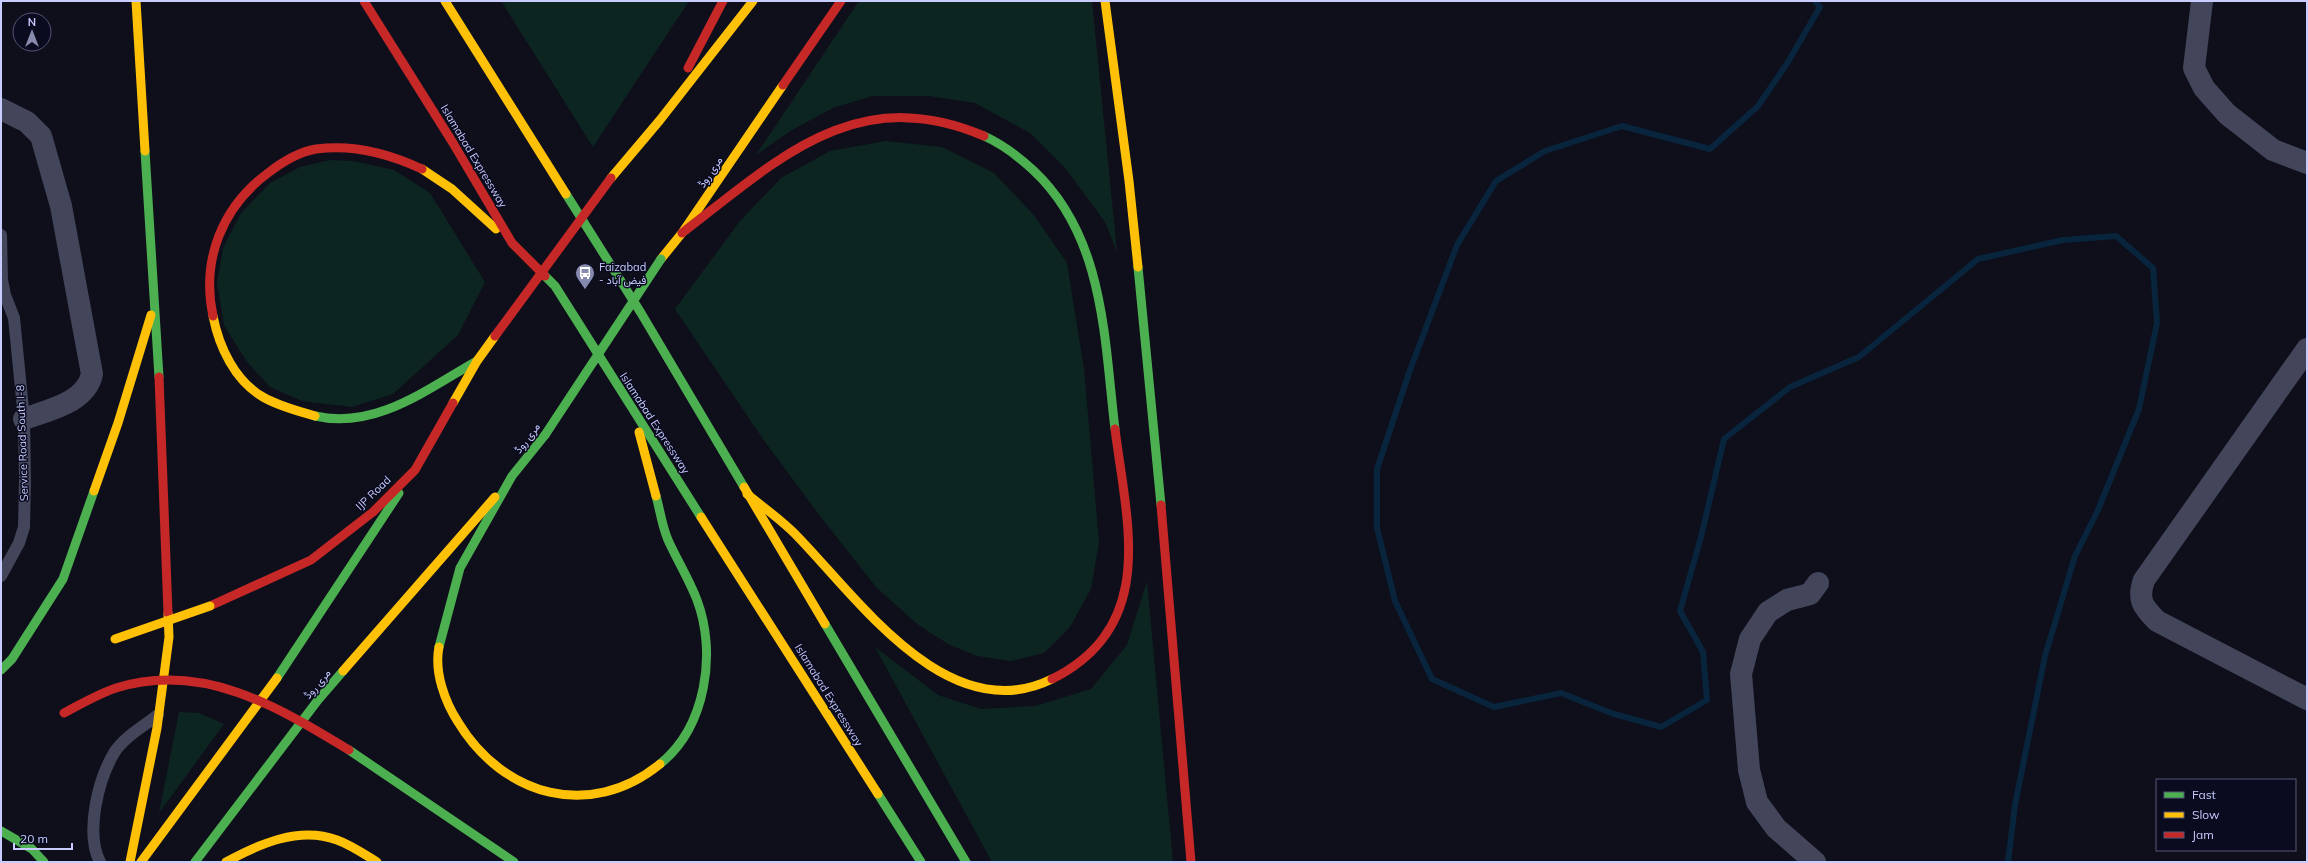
<svg xmlns="http://www.w3.org/2000/svg" width="2308" height="863" viewBox="0 0 2308 863" font-family="Mulish,Vazirmatn,sans-serif">
  <style>
    .green { fill: #0d2521 }
    .lines { fill: none; stroke-linecap: round; stroke-linejoin: round }
    .stream { stroke: #08253d; stroke-width: 6 }
    .lane { stroke: #43465b; stroke-width: 12 }
    .street { stroke: #43465b; stroke-width: 22 }
    .fast { stroke: #4caf50; stroke-width: 9 }
    .slow { stroke: #ffc107; stroke-width: 9 }
    .jam { stroke: #c62828; stroke-width: 9 }
    .fast-bridge { stroke: #4caf50; stroke-width: 9 }
    .slow-bridge { stroke: #ffc107; stroke-width: 9 }
    .jam-bridge { stroke: #c62828; stroke-width: 9 }
    .labels { text-anchor: middle; dominant-baseline: central; stroke-width: 3; stroke-linejoin: round; paint-order: stroke }
    .street-label { font-size: 11px; fill: #c8ccff; stroke: #0a0b1e }
    .poi-label { font-size: 11px; fill: #c8ccff; stroke: #0a0b1e; text-anchor: start }
  </style>
  <rect width="100%" height="100%" fill="#0e0f1a"/>
  <g class="green">
    <path d="M501,1h188l-96,146z"/>
    <path d="M859,1h233l25,251 -12,-30 -39,-53 -36,-36 -55,-30 -46,-7h-57l-39,12 -41,22 -36,25z"/>
    <path d="M886,141l56,6 52,26 39,41 34,49 17,106 15,173 -8,47 -21,38 -26,26 -33,8 -34,-5 -29,-12 -31,-20 -41,-37 -56,-71 -57,-77 -88,-130 65,-88 41,-43 49,-27z"/>
    <path d="M330,160l23,1 41,9 36,23 55,89 -27,53 -65,59 -41,13 -50,-6 -32,-14 -23,-25 -23,-37 -7,-42 6,-35 18,-35 29,-30 30,-16z"/>
    <path d="M1147,581l26,281h-181l-117,-215 63,48 43,14 54,-3 56,-17 36,-44z"/>
    <path d="M179,712l20,1 25,11 -65,89z"/>
  </g>
  <g class="lines">
    <path class="stream" d="M1815,1l5,6 -32,55 -30,44 -48,43 -88,-23 -77,25 -49,30 -39,64 -48,128 -32,96v59l18,73 37,78 62,28 67,-14 50,20 50,14 46,-27 -4,-48 -23,-41 21,-74 23,-98 66,-52 69,-30 119,-98 85,-19 53,-4 37,32 4,55 -18,86 -41,101 -23,46 -30,100 -30,149 -7,57"/>
    <g class="lane">
      <path d="M1,235l1,45 3,15 9,23 10,101 1,62 -1,46 -5,16 -18,33"/>
      <path d="M100,862c-15,-29 -2,-82 14,-109 10,-16 30,-27 44,-38"/>
    </g>
    <g class="street">
      <path d="M2202,1l-8,67 10,20 23,26 46,36 34,13"/>
      <path d="M1,109l26,13 14,14 20,70 31,168c-6,29 -44,36 -68,45"/>
      <path d="M2307,349l-163,231c-7,20 -1,27 13,41l150,78"/>
      <path d="M1815,862l-39,-34 -19,-26 -8,-32 -8,-96 9,-35 18,-27 19,-12 23,-6 8,-11"/>
    </g>
    <g class="fast">
      <path d="M984,136c18,8 35,21 49,34 72,67 71,169 82,259"/>
      <path d="M145,151l14,226"/>
      <path d="M566,194l75,119 103,174"/>
      <path d="M1138,267l23,238"/>
      <path d="M545,276l10,10 146,231"/>
      <path d="M315,416c61,14 112,-27 162,-55"/>
      <path d="M656,496c4,14 6,30 12,44 9,20 21,39 29,60 20,53 9,127 -37,164"/>
      <path d="M825,624l141,238"/>
      <path d="M439,647l21,-79 52,-92 33,-41"/>
      <path d="M1,670l11,-11 51,-80 31,-88"/>
      <path d="M277,678l122,-185"/>
      <path d="M349,750l165,112"/>
      <path d="M878,794l43,68"/>
      <path d="M1,831l31,18 12,13"/>
      <path d="M195,862l123,-162 25,-29"/>
    </g>
    <g class="slow">
      <path d="M136,1l9,150"/>
      <path d="M445,1l121,193"/>
      <path d="M1105,1l24,180 9,86"/>
      <path d="M422,169l30,20 44,40"/>
      <path d="M611,178l49,-58 93,-119"/>
      <path d="M661,259l21,-26 101,-148"/>
      <path d="M213,316c6,31 22,65 50,81 15,9 35,14 52,19"/>
      <path d="M453,403l24,-42 18,-25"/>
      <path d="M639,432l17,64"/>
      <path d="M744,487l81,137"/>
      <path d="M94,491l24,-68 33,-108"/>
      <path d="M747,494c17,14 36,27 51,43 61,63 151,193 254,142"/>
      <path d="M701,517l177,277"/>
      <path d="M439,647c-5,25 6,55 19,75 45,74 132,99 202,42"/>
      <path d="M343,671l152,-174"/>
      <path d="M130,862l27,-134 12,-91 -1,-24"/>
      <path d="M141,862l136,-184"/>
      <path d="M226,862c33,-18 73,-36 111,-22 14,5 27,14 40,22"/>
    </g>
    <g class="jam">
      <path d="M364,1l89,142 59,100 33,33"/>
      <path d="M688,68l35,-67"/>
      <path d="M783,85l58,-84"/>
      <path d="M682,233c95,-73 174,-152 302,-97"/>
      <path d="M213,316c-12,-56 9,-109 55,-143 14,-11 31,-21 48,-24 36,-5 74,5 106,20"/>
      <path d="M159,377l9,236"/>
      <path d="M1161,505l30,357"/>
      <path d="M210,606l101,-46 62,-48 42,-42 38,-67"/>
      <path d="M1052,679c106,-53 75,-155 63,-250"/>
    </g>
    <path class="fast-bridge" d="M545,435l116,-176"/>
    <path class="slow-bridge" d="M115,639l95,-33"/>
    <g class="jam-bridge">
      <path d="M495,336l116,-158"/>
      <path d="M64,713c17,-9 34,-19 52,-25 87,-27 162,19 233,62"/>
    </g>
  </g>
  <defs>
    <g id="bus-pin" transform="scale(1)"><path d="M0 17L-7.5 6A9.5 9.5 0 1 1 7.5 6Z" fill="#878aaf" stroke="#0a0b1e"/><path d="M-5-6H5V4H4V6H2V4H-2V6H-4V4H-5ZM-3.5-4V0h7V-4ZM-3.5 1.2v1.5H-2V1.2ZM2 1.2v1.5H3.5V1.2Z" fill="#fff"/></g>
  </defs>
  <g fill-rule="evenodd">
    <use href="#bus-pin" x="585" y="273"/>
  </g>
  <g class="labels">
    <g class="street-label">
      <text transform="translate(474 156) rotate(59)">Islamabad Expressway</text>
      <text transform="translate(710 172) rotate(-56)">مری روڈ</text>
      <text transform="translate(655 423) rotate(57)">Islamabad Expressway</text>
      <text transform="translate(527 438) rotate(-53)">مری روڈ</text>
      <text transform="translate(22 443) rotate(-92)">Service Road South I-8</text>
      <text transform="translate(373 493) rotate(-44)">IJP Road</text>
      <text transform="translate(317 684) rotate(-50)">مری روڈ</text>
      <text transform="translate(829 695) rotate(58)">Islamabad Expressway</text>
    </g>
    <g class="poi-label">
      <text x="599" y="267">Faizabad<tspan x="599" dy="13">- فیض آباد</tspan></text>
    </g>
  </g>
  <rect width="2308" height="863" fill="none" stroke="#c8ccff" stroke-width="4"/>
  <rect x="2156" y="779" width="140" height="72" fill="#0a0b1e" stroke="#565878"/>
  <rect x="2164" y="792" width="20" height="6" fill="#4caf50" stroke="#565878"/>
  <text x="2192" y="799" font-size="12" fill="#c8ccff">Fast</text>
  <rect x="2164" y="812" width="20" height="6" fill="#ffc107" stroke="#565878"/>
  <text x="2192" y="819" font-size="12" fill="#c8ccff">Slow</text>
  <rect x="2164" y="832" width="20" height="6" fill="#c62828" stroke="#565878"/>
  <text x="2192" y="839" font-size="12" fill="#c8ccff">Jam</text>
  <g transform="translate(32 32)"><circle r="19" fill="#0a0b1e" stroke="#565878"/>
  <path d="M0-3L7 15L0 10L-7 15Z" fill="#878aaf"/>
  <text y="-6" font-size="11" font-weight="bold" text-anchor="middle" fill="#c8ccff">N</text>
  </g>
  <path d="M14 843v6h58v-6" fill="none" stroke="#c8ccff" stroke-width="2"/>
  <text x="20" y="843" font-size="12" fill="#c8ccff" stroke="#0a0b1e" stroke-width="3" paint-order="stroke">20 m</text>
</svg>
